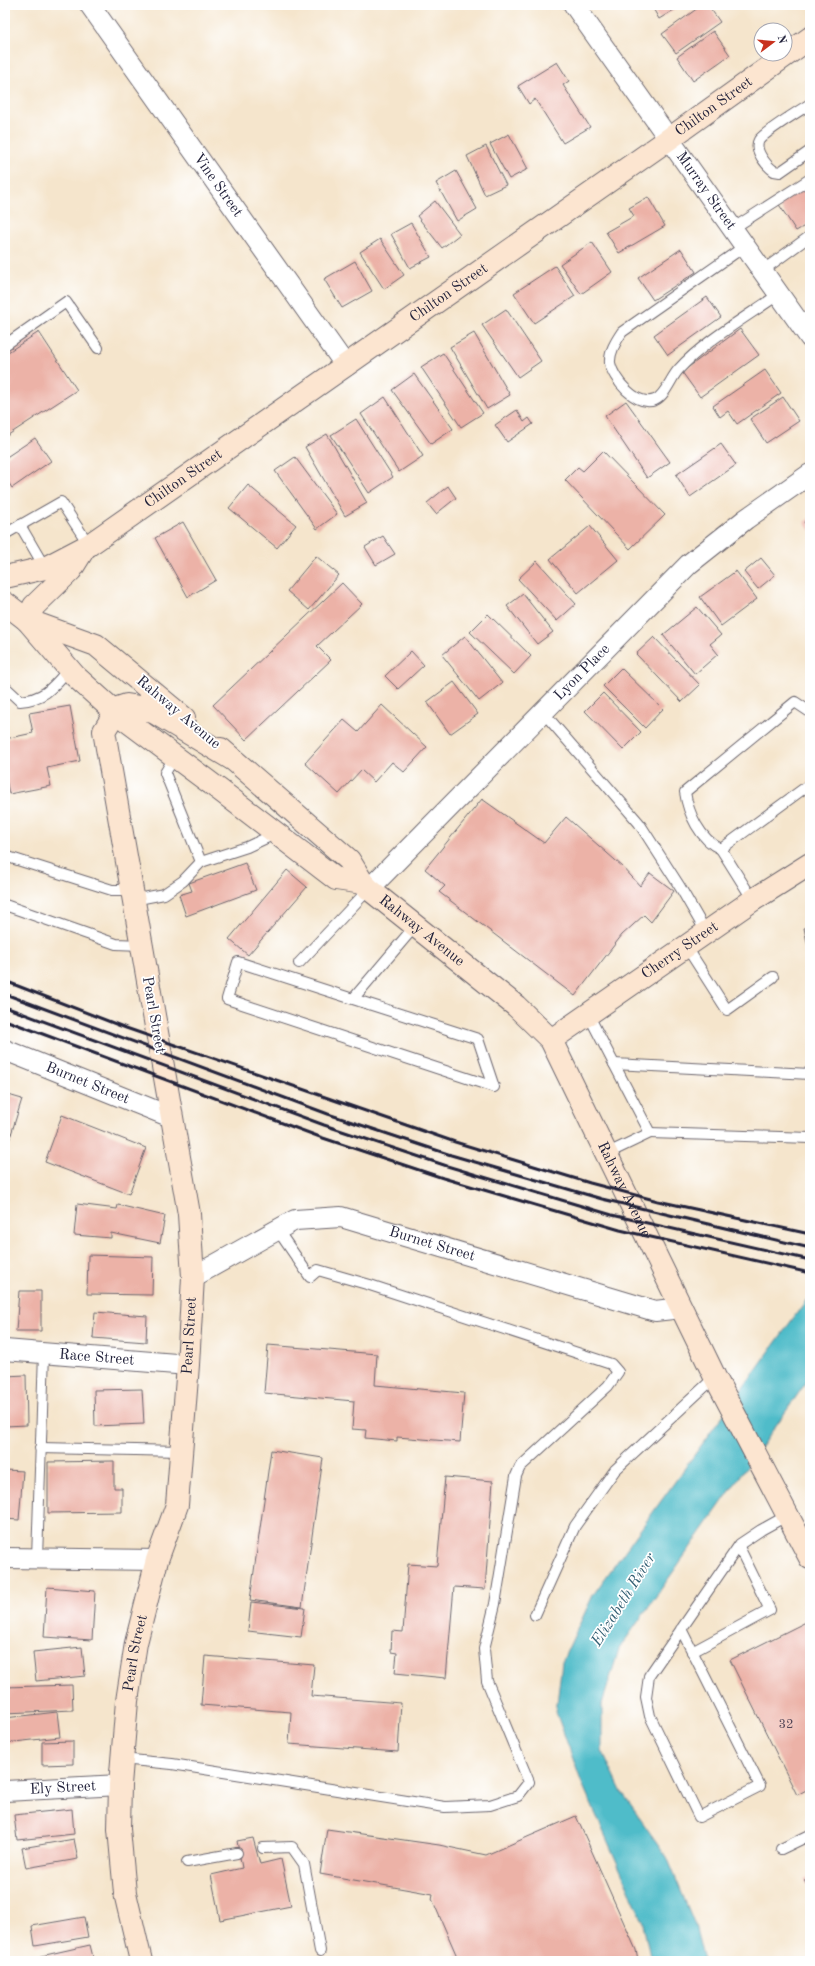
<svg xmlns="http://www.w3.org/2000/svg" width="815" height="1966" viewBox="0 0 815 1966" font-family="'Old Standard TT',serif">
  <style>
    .water { fill: #4fbcc9; stroke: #386f82 }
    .building { fill: #ecb2a7 }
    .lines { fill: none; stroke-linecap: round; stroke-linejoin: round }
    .lane-casing { stroke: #6c666e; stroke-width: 12 }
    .street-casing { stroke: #6c666e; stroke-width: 22 }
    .secondary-casing { stroke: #6c666e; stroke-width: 24 }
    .lane { stroke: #fff; stroke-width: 10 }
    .street { stroke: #fff; stroke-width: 20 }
    .secondary { stroke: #fce5d0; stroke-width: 22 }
    .rail { stroke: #22223b; stroke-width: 3 }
    .labels { text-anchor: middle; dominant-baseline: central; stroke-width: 3.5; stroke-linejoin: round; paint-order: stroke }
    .number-label { font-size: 13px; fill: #544656 }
    .street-label { font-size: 15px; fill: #22223b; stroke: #fff }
    .water-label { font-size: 16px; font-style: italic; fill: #346074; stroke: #fff }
  </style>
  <rect width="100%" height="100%" fill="#fff"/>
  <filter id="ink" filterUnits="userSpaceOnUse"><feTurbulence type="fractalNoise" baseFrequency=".025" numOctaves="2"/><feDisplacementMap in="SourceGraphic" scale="8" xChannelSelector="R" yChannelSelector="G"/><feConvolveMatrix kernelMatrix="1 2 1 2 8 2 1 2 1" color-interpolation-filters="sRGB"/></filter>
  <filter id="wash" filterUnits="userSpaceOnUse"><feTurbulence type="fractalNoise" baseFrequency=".012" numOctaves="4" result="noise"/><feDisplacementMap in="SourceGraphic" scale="16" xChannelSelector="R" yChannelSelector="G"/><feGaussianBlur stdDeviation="0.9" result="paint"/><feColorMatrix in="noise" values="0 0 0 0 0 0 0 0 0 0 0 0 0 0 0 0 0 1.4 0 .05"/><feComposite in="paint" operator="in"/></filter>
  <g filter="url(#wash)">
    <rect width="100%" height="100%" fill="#f5e5cc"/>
    <path class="water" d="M810,1295v82l-191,272 -17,55v46l20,43 45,64 28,68 9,36h-53l-9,-42 -61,-138 -25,-69 6,-50 31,-67z"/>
    <g id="blocks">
      <g class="building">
        <path d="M651,5h31l-23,14z"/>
        <path d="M702,5h6l12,17 -44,31 -14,-19z"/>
        <path d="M713,31l17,24 -37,26 -16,-24z"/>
        <path d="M557,62l12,19 -6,4 27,42 -27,16 -28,-44 -6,5 -11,-18z"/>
        <path d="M509,134l19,35 -19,10 -19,-35z"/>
        <path d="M486,146l20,39 -21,10 -18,-39z"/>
        <path d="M456,171l21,38 -20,12 -21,-38z"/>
        <path d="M810,183v40l-14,8 -18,-28z"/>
        <path d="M648,197l17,29 -46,27 -13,-21 28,-16 -5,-8z"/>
        <path d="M435,201l25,33 -18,14 -25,-32z"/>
        <path d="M411,223l20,34 -21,11 -19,-34z"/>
        <path d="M380,239l24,36 -20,14 -24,-37z"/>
        <path d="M592,242l20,30 -31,22 -21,-30z"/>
        <path d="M681,249l15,23 -43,28 -15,-22z"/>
        <path d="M355,261l17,30 -30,17 -18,-29z"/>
        <path d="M555,266l20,30 -41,27 -20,-30z"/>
        <path d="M707,297l14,20 -53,38 -14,-20z"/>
        <path d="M506,309l35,52 -23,16 -36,-52z"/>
        <path d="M740,329l19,26 -59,42 -18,-25z"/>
        <path d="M39,332l38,58 -72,47v-83z"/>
        <path d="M474,333l36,62 -23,14 -37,-62z"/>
        <path d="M443,353l40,60 -22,14 -40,-60z"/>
        <path d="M765,370l16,23 -44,31 -9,-13 -8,6 -7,-11z"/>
        <path d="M414,374l39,55 -22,15 -39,-54z"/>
        <path d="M385,397l38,59 -24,16 -38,-58z"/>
        <path d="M783,397l16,24 -33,22 -16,-24z"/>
        <path d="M626,401l44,61 -23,16 -42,-62z"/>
        <path d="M517,410l7,12 5,-4 4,6 -26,18 -12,-17z"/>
        <path d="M356,419l37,58 -24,16 -38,-58z"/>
        <path d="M327,434l40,69 -22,13 -40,-69z"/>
        <path d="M35,438l16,23 -39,27 -7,-11v-19z"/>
        <path d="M721,444l15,21 -46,32 -14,-22z"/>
        <path d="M603,451l62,64 -35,34 -65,-69 13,-13 5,4z"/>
        <path d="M295,457l42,57 -20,15 -42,-58z"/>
        <path d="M248,485l48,40 -19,23 -48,-40z"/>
        <path d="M448,486l8,12 -20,16 -9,-11z"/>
        <path d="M810,518v13l-6,-9z"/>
        <path d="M183,522l33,58 -28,17 -33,-59z"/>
        <path d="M590,526l28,34 -40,33 -28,-34z"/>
        <path d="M383,536l12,18 -19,11 -11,-18z"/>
        <path d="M316,556l23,19 -30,35 -22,-19z"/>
        <path d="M761,558l14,17 -17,14 -14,-17z"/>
        <path d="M537,561l39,43 -19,17 -39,-42z"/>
        <path d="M736,571l21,28 -36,27 -21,-29z"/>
        <path d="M342,583l20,21 -45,42 14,14 -85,80 -33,-35z"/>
        <path d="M523,594l30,38 -16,12 -30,-38z"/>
        <path d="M697,607l24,28 -11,9 8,10 -23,20 -32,-39z"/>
        <path d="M488,614l43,42 -17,18 -44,-42z"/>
        <path d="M465,636l37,47 -23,18 -37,-46z"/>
        <path d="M654,637l46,48 -18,17 -46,-48z"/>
        <path d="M411,651l13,14 -26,24 -13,-13z"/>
        <path d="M621,668l42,41 -18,19 -42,-42z"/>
        <path d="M454,682l24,32 -28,20 -23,-32z"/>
        <path d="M603,693l38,39 -18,18 -38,-39z"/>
        <path d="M382,705l45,42 -23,25 -12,-10 -18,20 -13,-12 -22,24 -34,-31 39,-43 14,12z"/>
        <path d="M70,706l10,55 -33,7 4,18 -42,8 -4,-20v-35l28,-6 -4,-20z"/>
        <path d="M482,799l62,44 22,-26 57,50 17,19 10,-13 24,18 -23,31 -7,-7 -22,20 -47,61 -136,-104 6,-6 -20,-17z"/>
        <path d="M245,863l11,27 -70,26 -7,-21 13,-4 -3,-8z"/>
        <path d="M287,870l20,17 -59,68 -19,-16z"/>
        <path d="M810,927v25h-1l-5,-24z"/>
        <path d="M5,1094l17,5 -17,55z"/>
        <path d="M62,1115l84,33 -17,46 -84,-32z"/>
        <path d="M77,1204l40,5 1,-4 47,11 -5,27 -49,-10v5l-37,-3z"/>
        <path d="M88,1255l65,2 -1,38 -65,-1z"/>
        <path d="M19,1291h22v40h-25z"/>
        <path d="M95,1312l52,4 -1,26 -53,-4z"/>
        <path d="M268,1345l109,9 -2,31 89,8 -4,49 -63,-5v4l-32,-3 1,-8 -14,-1 2,-28 -90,-8z"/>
        <path d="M26,1375l1,50 -22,1v-50z"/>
        <path d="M142,1389l2,35 -49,2 -1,-36z"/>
        <path d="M271,1450l52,8 -21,149 -52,-7z"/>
        <path d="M114,1461v27h8v24l-74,1v-51z"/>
        <path d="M5,1470l18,1 -4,49 -14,-1z"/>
        <path d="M445,1477l48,4 -8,108 -31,-2 -8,91 -51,-5 2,-20 -6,-1 1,-21 11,1 5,-68 29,2z"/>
        <path d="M47,1587l48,4 -3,49 -48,-3z"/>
        <path d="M251,1602l54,6 -4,29 -53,-6z"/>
        <path d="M810,1620v168l-13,7 -67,-135z"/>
        <path d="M82,1647l3,29 -49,5 -3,-29z"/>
        <path d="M205,1656l109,9 -3,31 90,7 -3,49 -109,-8 2,-32 -90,-7z"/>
        <path d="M72,1685l1,25 -68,3v-26z"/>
        <path d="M57,1712l3,25 -55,6v-25z"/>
        <path d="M73,1741v23l-31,1v-23z"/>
        <path d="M72,1809l2,25 -57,6 -3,-25z"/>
        <path d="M576,1816l60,134 2,11h-179l-27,-62 1,-5 -113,-20 7,-45 112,16 47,10z"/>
        <path d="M253,1838l7,26 21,-5 10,47 -71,14 -9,-45 31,-7 -5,-27z"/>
        <path d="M74,1839l4,20 -52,9 -4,-20z"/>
        <path d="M810,1877v14l-6,-11z"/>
        <path d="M84,1917l4,20 -53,9 -3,-20z"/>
        <path d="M90,1945l4,16h-52l-1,-5z"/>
      </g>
    </g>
  </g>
  <g filter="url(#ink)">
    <use href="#blocks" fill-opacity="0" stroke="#6c666e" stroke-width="1"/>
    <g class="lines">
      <g class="lane-casing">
        <g id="lane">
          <path d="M810,104c-11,7 -44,27 -51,36 -6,10 8,26 15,31l6,1 30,-21"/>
          <path d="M732,229l78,-50"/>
          <path d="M745,246l-123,86c-6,9 -13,20 -12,31 3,16 26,44 45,37 11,-5 16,-23 24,-31 24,-27 69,-53 100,-75"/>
          <path d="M762,271l48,-35"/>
          <path d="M5,345l61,-43 32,46"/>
          <path d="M20,525l25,43"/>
          <path d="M5,534l56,-32 28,43"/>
          <path d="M5,687l15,14c25,-2 33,-14 49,-32"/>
          <path d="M543,712l96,111 41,64 26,45"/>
          <path d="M810,712l-15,-10 -110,90c3,21 15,48 36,57l89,-65"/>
          <path d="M175,756l-10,17 36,89"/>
          <path d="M721,849l32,51"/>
          <path d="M5,856l107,34h19"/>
          <path d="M133,900l31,-6 19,-13 18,-19 46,-15 30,-14"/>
          <path d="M5,905l111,39 25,1"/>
          <path d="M686,946l41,64 46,-33"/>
          <path d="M299,963l70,-74"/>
          <path d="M353,999l125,40 16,48 -267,-88 11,-37 115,37 62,-73"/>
          <path d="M588,1014l62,119 -44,21"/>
          <path d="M614,1064l196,10"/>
          <path d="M650,1133l160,5"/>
          <path d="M40,1448l142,3"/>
          <path d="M37,1558l7,-205"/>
          <path d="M535,1615l40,-89 40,-56 100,-93"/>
          <path d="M681,1629l79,157 -61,31 -49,-101 -4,-19 3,-21 91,-132 21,-14 27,-15"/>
          <path d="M692,1652l78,-42 -31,-63"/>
          <path d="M122,1759l50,5 273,43 45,-2 28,-9 11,-14 -42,-101 -3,-32 11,-45 21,-128 4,-9 88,-81 10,-14 -7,-8 -241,-79 -52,-15 -8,7 -33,-48"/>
          <path d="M263,1848l29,-1 12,17 16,87"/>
          <path d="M781,1849l29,-14"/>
          <path d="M187,1862l50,-9"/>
        </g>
      </g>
      <g class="street-casing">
        <g id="street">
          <path id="s1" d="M90,5l256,361"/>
          <path id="s2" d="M574,5l236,333"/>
          <path id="s3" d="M369,889l320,-325 57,-45 64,-45"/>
          <path id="s4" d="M5,1050l166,67"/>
          <path id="s5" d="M193,1277l102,-57 46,-3 314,94 26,-3"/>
          <path id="s6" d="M5,1350l183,15"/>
          <path d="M5,1558l152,2"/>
          <path id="s7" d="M5,1791l115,-6"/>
        </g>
      </g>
      <g class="secondary-casing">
        <g id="secondary">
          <path id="s8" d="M5,577l40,-9 44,-23 580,-406 141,-101"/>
          <path d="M5,603l22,17 48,56 40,36 106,79 115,88 27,4"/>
          <path d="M27,620l69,25 88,73"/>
          <path d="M27,620l7,-14 37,-36 13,-21"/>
          <path id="s9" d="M221,749l128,111 14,23 6,6 147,117 35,34 164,337 95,181"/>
          <path id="s10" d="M551,1040l202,-140 57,-36"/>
          <path id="s11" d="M141,1961l-16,-68 -6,-64 1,-44 7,-84 9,-58 21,-83 20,-55 11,-140 5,-88 -4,-63 -85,-483 14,-23 9,-3 13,2 15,6 77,46"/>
        </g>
      </g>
      <use href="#lane" class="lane"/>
      <use href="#street" class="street"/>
      <use href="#secondary" class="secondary"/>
      <g class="rail">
        <path d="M5,981l121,47 329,114 135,41 68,18 152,33"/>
        <path d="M5,994l323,120 123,41 151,44 208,49"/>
        <path d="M5,1007l319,118 123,41 165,49 198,45"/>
        <path d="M5,1020l315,117 123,41 177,52 190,43"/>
      </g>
    </g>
  </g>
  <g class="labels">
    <g class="number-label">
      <text x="786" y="1724">32</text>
    </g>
    <g class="street-label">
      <text stroke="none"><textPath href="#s8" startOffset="854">Chilton Street</textPath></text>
      <text stroke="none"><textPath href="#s1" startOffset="221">Vine Street</textPath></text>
      <text stroke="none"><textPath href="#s2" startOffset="228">Murray Street</textPath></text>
      <text stroke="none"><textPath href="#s8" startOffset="530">Chilton Street</textPath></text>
      <text stroke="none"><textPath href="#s8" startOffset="206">Chilton Street</textPath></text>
      <text stroke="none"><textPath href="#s3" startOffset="304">Lyon Place</textPath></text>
      <text transform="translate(178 713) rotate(40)">Rahway Avenue</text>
      <text stroke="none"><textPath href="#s9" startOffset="272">Rahway Avenue</textPath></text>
      <text stroke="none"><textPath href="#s10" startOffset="157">Cherry Street</textPath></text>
      <text transform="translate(153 1015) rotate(80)">Pearl Street</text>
      <text stroke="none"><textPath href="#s4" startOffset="89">Burnet Street</textPath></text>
      <text stroke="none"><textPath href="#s9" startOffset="608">Rahway Avenue</textPath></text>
      <text stroke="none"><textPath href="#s5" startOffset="258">Burnet Street</textPath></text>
      <text stroke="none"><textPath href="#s11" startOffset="635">Pearl Street</textPath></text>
      <text stroke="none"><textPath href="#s6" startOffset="92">Race Street</textPath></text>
      <text stroke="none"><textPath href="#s11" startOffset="311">Pearl Street</textPath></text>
      <text stroke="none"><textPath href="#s7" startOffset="58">Ely Street</textPath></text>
    </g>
    <g class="water-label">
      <text transform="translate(624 1600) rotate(-58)">Elizabeth River</text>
    </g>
  </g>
  <rect width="815" height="1966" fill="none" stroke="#fff" stroke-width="20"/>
  <g transform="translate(773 42) rotate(74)"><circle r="19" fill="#ffffff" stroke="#a7a7b1"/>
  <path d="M0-3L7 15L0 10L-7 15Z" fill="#c8321e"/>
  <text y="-6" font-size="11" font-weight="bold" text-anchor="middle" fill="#22223b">N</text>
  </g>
</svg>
